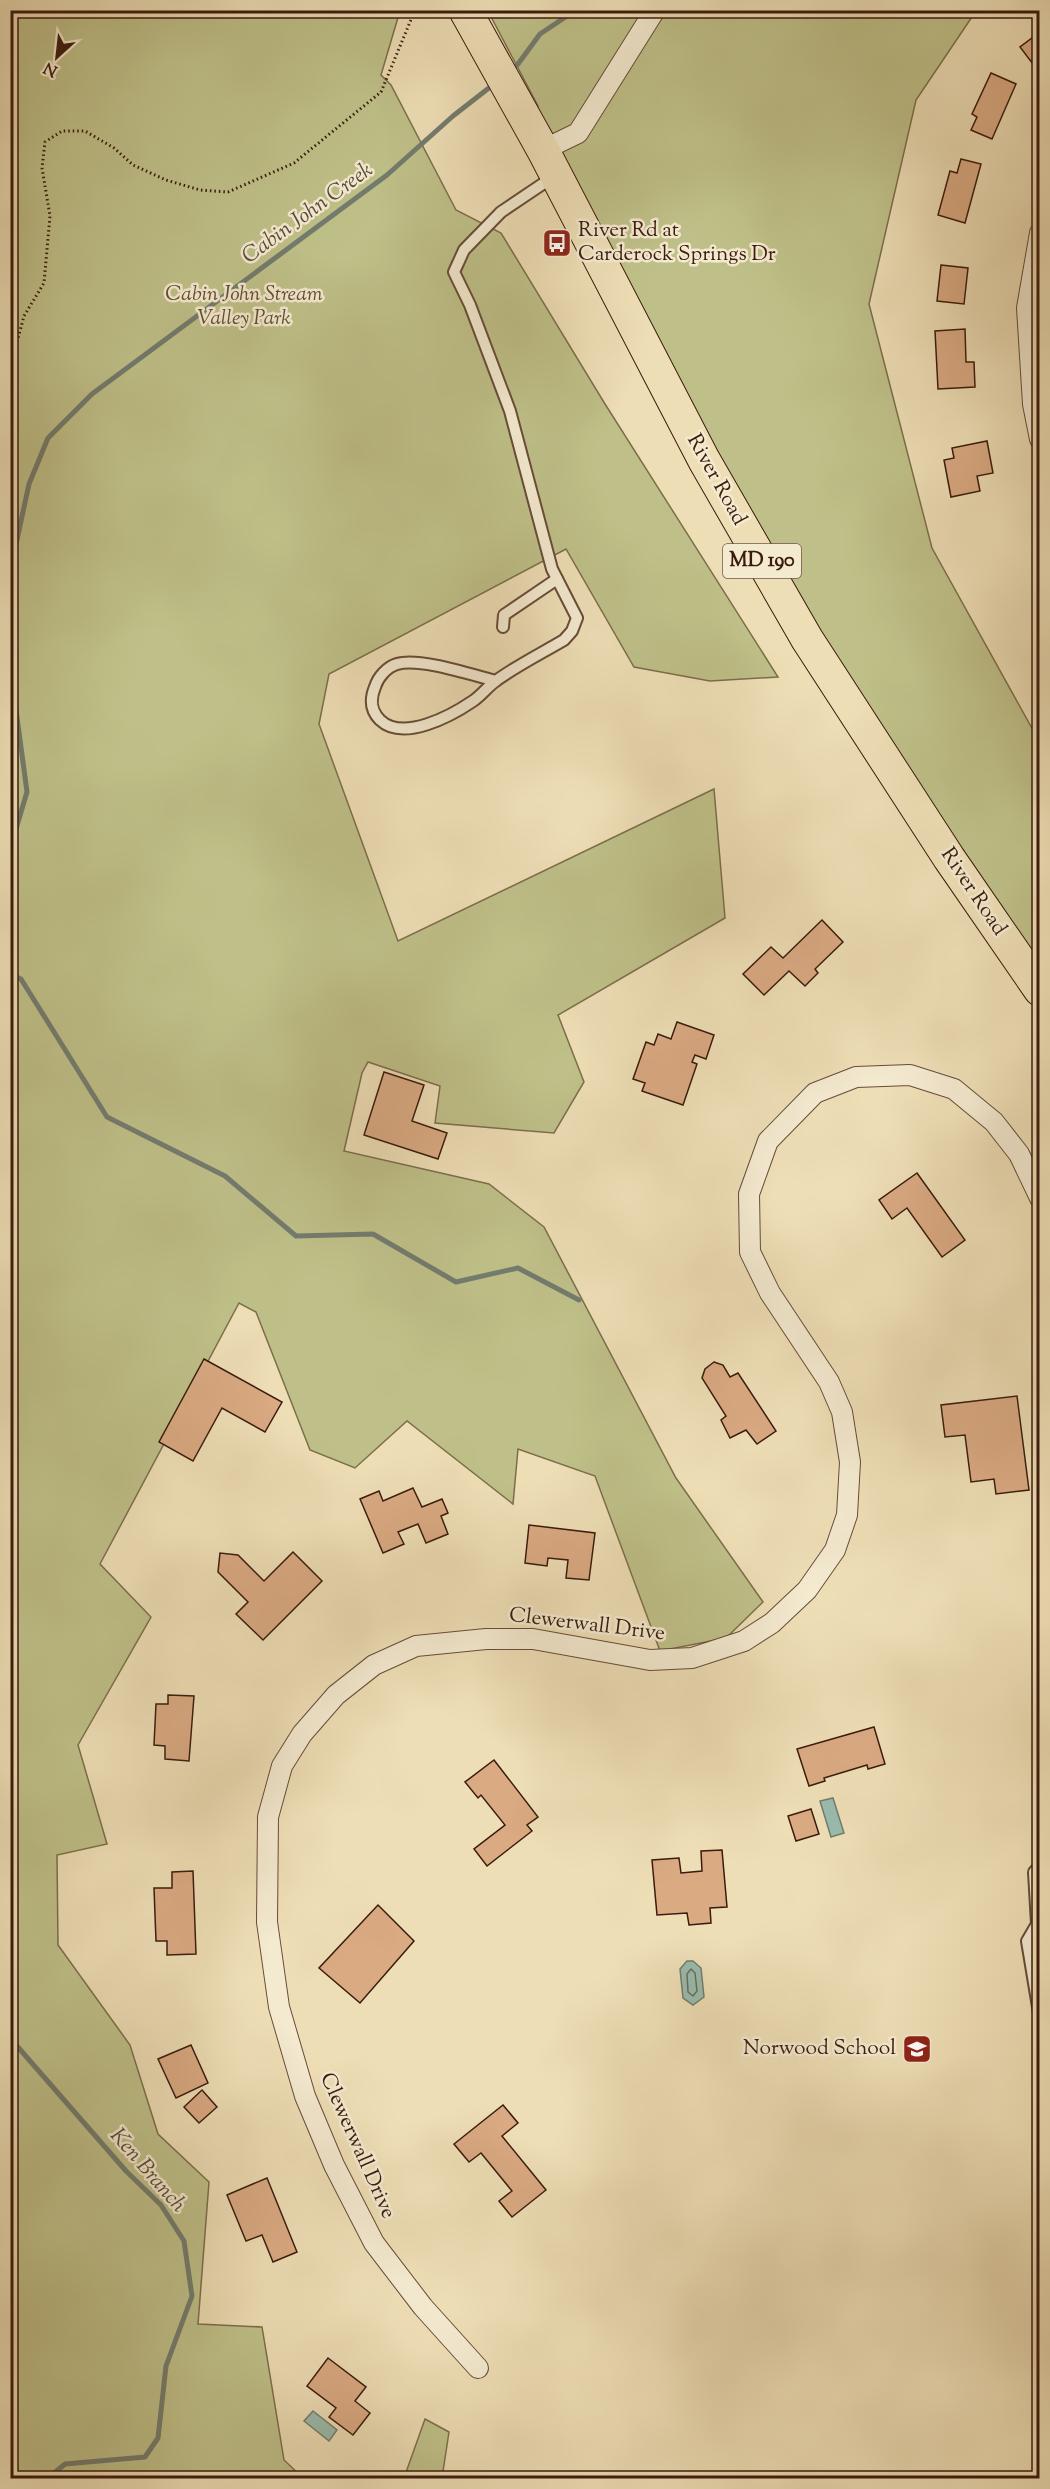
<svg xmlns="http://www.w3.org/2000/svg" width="1050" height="2489" viewBox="0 0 1050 2489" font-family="'Sorts Mill Goudy',serif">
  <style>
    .green { fill: #bfc089; stroke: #7c6e4b; stroke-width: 1.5 }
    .water { fill: #99bcae; stroke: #737c6e; stroke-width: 1.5 }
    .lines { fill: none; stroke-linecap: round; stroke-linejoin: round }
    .shore { stroke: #6a6c5e; stroke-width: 1.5 }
    .stream { stroke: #737c6e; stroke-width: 5 }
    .building { fill: #daaa83; stroke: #3a1b0d; stroke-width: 1.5 }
    .lane-casing { stroke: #674c37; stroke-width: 14 }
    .street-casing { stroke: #674c37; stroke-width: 22 }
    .primary-casing { stroke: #3a1b0d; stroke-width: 34 }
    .path { stroke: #3a1b0d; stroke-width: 3; stroke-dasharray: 1.5 3; stroke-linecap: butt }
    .lane { stroke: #f4ead0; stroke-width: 10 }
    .street { stroke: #f4ead0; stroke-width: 20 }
    .primary { stroke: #eedeb6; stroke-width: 32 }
    .labels { text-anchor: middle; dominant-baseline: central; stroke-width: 5; stroke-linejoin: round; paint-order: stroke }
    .shield { fill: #f4ead0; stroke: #725948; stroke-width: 1.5 }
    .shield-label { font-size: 20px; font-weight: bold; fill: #3a1b0d }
    .poi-label { font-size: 21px; fill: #3a1b0d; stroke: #f4ead0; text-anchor: start }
    .park-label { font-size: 21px; font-style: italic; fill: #624d32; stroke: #f4ead0 }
    .street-label { font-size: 21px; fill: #3a1b0d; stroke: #f4ead0 }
    .water-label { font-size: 22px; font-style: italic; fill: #564b3d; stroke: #f4ead0 }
  </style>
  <rect width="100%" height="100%" fill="#eedeb6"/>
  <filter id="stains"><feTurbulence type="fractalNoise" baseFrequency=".00333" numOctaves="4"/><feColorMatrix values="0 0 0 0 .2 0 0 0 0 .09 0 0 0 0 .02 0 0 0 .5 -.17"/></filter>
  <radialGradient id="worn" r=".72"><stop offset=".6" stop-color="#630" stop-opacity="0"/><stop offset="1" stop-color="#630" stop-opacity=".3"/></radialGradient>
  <g class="green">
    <path d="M11,11h386l2,3 -18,61 10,10 65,125 45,23 104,171 173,273 -68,4 -76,-14 -68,-118 -237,125 -10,50 79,217 316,-152 11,129 -167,97 26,67 -30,51 -119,-10 5,-37 -72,-24 -6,11 -18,78 145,33 55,43 132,251 87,124 -37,36 -66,13 -65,-175 -77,-27 -5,55 -106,-83 -52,47 -45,-18 -54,-138 -17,-9 -139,261 51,53 -73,128 29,99 -50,11 1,90 72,100 28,89 51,48 -11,142 64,3 22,133 19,18h-292z"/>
    <path d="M488,11h488l-60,89 -47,204 63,244 107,193v228l-90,-111 -406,-708 -5,-44z"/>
    <path d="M425,2419l24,13 -7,46h-38z"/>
  </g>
  <g class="water">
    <path d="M833,1798l11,35 -13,4 -11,-36z"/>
    <path d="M687,1961h6l8,7 3,29 -11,8 -10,-7 -3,-29z"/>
    <path d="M313,2411l24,19 -8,11 -25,-20z"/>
  </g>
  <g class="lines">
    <path class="shore" d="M691,1969l4,4 2,18 -4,5 -5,-4 -1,-18z"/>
    <g class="stream">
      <path d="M510,71l8,-7 22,-30 36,-24"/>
      <path d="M10,572l19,-88 19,-46 44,-44 295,-219 66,-59 41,-32"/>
      <path d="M10,665l17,127 -17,57"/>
      <path d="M10,974l11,5 86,138 118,59 71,60 77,-2 83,48 62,-14 61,32"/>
      <path d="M10,2038l116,133 35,34 23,36 8,55 -26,70 -8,72 -13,19 -80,7 -17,14"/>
    </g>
  </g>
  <g class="building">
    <path d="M1040,32v34l-4,2 -16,-21z"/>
    <path d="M991,73l25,11 -24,55 -21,-9 6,-13 -5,-3z"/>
    <path d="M961,159l20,5 -16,59 -27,-8 12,-44 7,2z"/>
    <path d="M941,265l27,3 -4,36 -27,-3z"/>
    <path d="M965,329l1,33h8l1,25 -37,2 -3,-58z"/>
    <path d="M987,441l6,32 -16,3 3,15 -29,6 -7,-37 10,-2 -2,-10z"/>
    <path d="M822,920l21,22 -28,27 3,4 -13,13 -16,-15 -25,24 -21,-21 28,-27 12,11z"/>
    <path d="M677,1022l37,13 -8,24 -11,-4 -3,7 5,2 -14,41 -41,-14 3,-8 -12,-4 13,-37 8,3 4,-11 13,5z"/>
    <path d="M384,1072l40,13 -12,36 35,12 -9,26 -74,-24z"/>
    <path d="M917,1173l48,67 -23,17 -35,-49 -15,11 -13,-19z"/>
    <path d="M204,1359l78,43 -17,30 -43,-24 -29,53 -34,-19z"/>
    <path d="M714,1362l9,3 7,12 8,-4 38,58 -19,13 -11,-14 -16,8 -9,-18 5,-4 -24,-38 3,-9z"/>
    <path d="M1017,1396l12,94 -33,4 -2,-15 -23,3 -6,-47 -20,2 -4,-32z"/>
    <path d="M413,1488l9,19 20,-8 6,14 -7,3 7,18 -22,9 -8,-19 -20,8 6,12 -21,9 -23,-54 19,-8 4,10z"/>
    <path d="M529,1525l66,8 -6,47 -23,-2 2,-18 -20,-2 -1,8 -22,-3z"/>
    <path d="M293,1552l29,29 -59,59 -27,-26 12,-12 -30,-30 2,-19 18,2 26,26z"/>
    <path d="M168,1695l26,1 -5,65 -24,-2v-13l-11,-1 2,-41h12z"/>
    <path d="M874,1727l11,37 -17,5 -1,-4 -43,13 1,3 -16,5 -12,-37z"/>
    <path d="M494,1760l44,57 -11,8 5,6 -45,35 -13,-17 31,-24 -24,-30 -3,3 -13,-16z"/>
    <path d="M811,1809l8,25 -23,7 -8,-25z"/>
    <path d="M722,1850l5,57 -17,1 1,15 -22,2 -2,-12 -30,2 -5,-55 27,-2 2,15 21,-2 -1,-20z"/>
    <path d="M193,1871l3,83 -29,1v-14h-11l-2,-53h18v-16z"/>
    <path d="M378,1905l36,36 -54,62 -41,-35z"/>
    <path d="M191,2045l17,38 -32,15 -18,-39z"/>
    <path d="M202,2090l15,17 -18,16 -15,-16z"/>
    <path d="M503,2105l15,18 -16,13 44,54 -34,27 -13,-16 13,-10 -31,-38 -12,9 -15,-18z"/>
    <path d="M267,2178l30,74 -24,10 -11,-27 -16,6 -19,-46z"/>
    <path d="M328,2358l38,29 -11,14 15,12 -17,22 -24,-18 7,-9 -29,-22z"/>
  </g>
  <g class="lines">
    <g class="lane-casing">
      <g id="lane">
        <path d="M503,627l1,-12 53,-36"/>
        <path d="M496,681c-24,-6 -77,-24 -99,-17 -10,3 -19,13 -22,23 -5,12 -5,23 5,33 23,22 71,-4 93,-19 9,-6 15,-15 24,-21 21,-15 45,-27 67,-40l8,-9 5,-13 -25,-49 -42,-158 -40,-106 -16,-33 10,-22 37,-38 52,-35"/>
        <path d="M1040,1866l-6,6 3,52 -10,17 13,78"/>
      </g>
    </g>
    <g class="street-casing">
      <g id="street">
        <path d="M543,150l35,-17 77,-123"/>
        <path d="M1040,233l-13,75 6,96 7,35"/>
        <path d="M478,2368l-55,-61 -49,-64 -40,-78 -29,-69 -26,-89 -12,-85 1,-105 14,-51 20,-32 34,-39 38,-30 42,-19 70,-7h47l117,21 42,-2 52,-17 28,-18 35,-33 28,-40 12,-35 3,-53 -8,-50 -13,-30 -59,-89 -20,-41 -1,-58 19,-53 47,-48 41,-16 54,-2 44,14 40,33 25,32 21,44"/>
      </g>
    </g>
    <g class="primary-casing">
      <path id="primary" d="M465,10l78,140 161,310 103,179 142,219 91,132"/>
    </g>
    <path class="path" d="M10,368l14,-52 20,-33 6,-67 -8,-48 3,-26 17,-11h23l29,17 19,17 33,15 34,10 28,2 66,-29 87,-71 34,-82"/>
    <use href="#lane" class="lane"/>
    <use href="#street" class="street"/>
    <use href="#primary" class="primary"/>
  </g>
  <defs>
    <g id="bus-square" transform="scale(1.5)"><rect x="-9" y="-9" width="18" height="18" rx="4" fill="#8f2418" stroke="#f4ead0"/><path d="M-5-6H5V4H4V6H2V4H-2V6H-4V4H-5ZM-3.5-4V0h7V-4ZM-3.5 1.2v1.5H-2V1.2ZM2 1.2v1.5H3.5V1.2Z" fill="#fff"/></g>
    <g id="school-square" transform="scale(1.5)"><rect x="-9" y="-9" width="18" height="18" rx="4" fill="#8f2418" stroke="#f4ead0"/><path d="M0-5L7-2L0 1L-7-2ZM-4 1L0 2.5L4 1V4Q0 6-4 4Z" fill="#fff"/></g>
  </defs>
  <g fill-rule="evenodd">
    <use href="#bus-square" x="557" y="243"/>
    <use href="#school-square" x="917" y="2049"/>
  </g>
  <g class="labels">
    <rect class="shield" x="723" y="544" width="78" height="34" rx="4.5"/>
    <g class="shield-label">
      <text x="762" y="561">MD 190</text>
    </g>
    <g class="poi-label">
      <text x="578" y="231">River Rd at<tspan x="578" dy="24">Carderock Springs Dr</tspan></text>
      <text x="896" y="2049" text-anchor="end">Norwood School</text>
    </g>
    <g class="park-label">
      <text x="244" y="295">Cabin John Stream<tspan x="244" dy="24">Valley Park</tspan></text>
    </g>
    <g class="street-label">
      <text transform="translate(716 480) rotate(61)">River Road</text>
      <text transform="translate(973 892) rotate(56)">River Road</text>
      <text transform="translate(587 1625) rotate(7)">Clewerwall Drive</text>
      <text transform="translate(357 2146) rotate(66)">Clewerwall Drive</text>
    </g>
    <g class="water-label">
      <text transform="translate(308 214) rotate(-36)">Cabin John Creek</text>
      <text transform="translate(147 2171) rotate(49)">Ken Branch</text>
    </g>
  </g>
  <rect width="1050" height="2489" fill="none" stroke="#eedeb6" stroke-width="36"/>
  <rect x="12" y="12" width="1026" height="2465" fill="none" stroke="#3a1b0d" stroke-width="3"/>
  <rect x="18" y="18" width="1014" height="2453" fill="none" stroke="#3a1b0d" stroke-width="1.5"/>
  <g transform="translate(57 57) rotate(207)" stroke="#f4ead0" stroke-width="4.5" paint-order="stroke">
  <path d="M0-4.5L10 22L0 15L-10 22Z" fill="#3a1b0d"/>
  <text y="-9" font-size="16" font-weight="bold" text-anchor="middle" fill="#3a1b0d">N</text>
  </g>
  <rect width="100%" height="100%" filter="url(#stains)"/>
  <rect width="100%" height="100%" fill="url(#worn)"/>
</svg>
